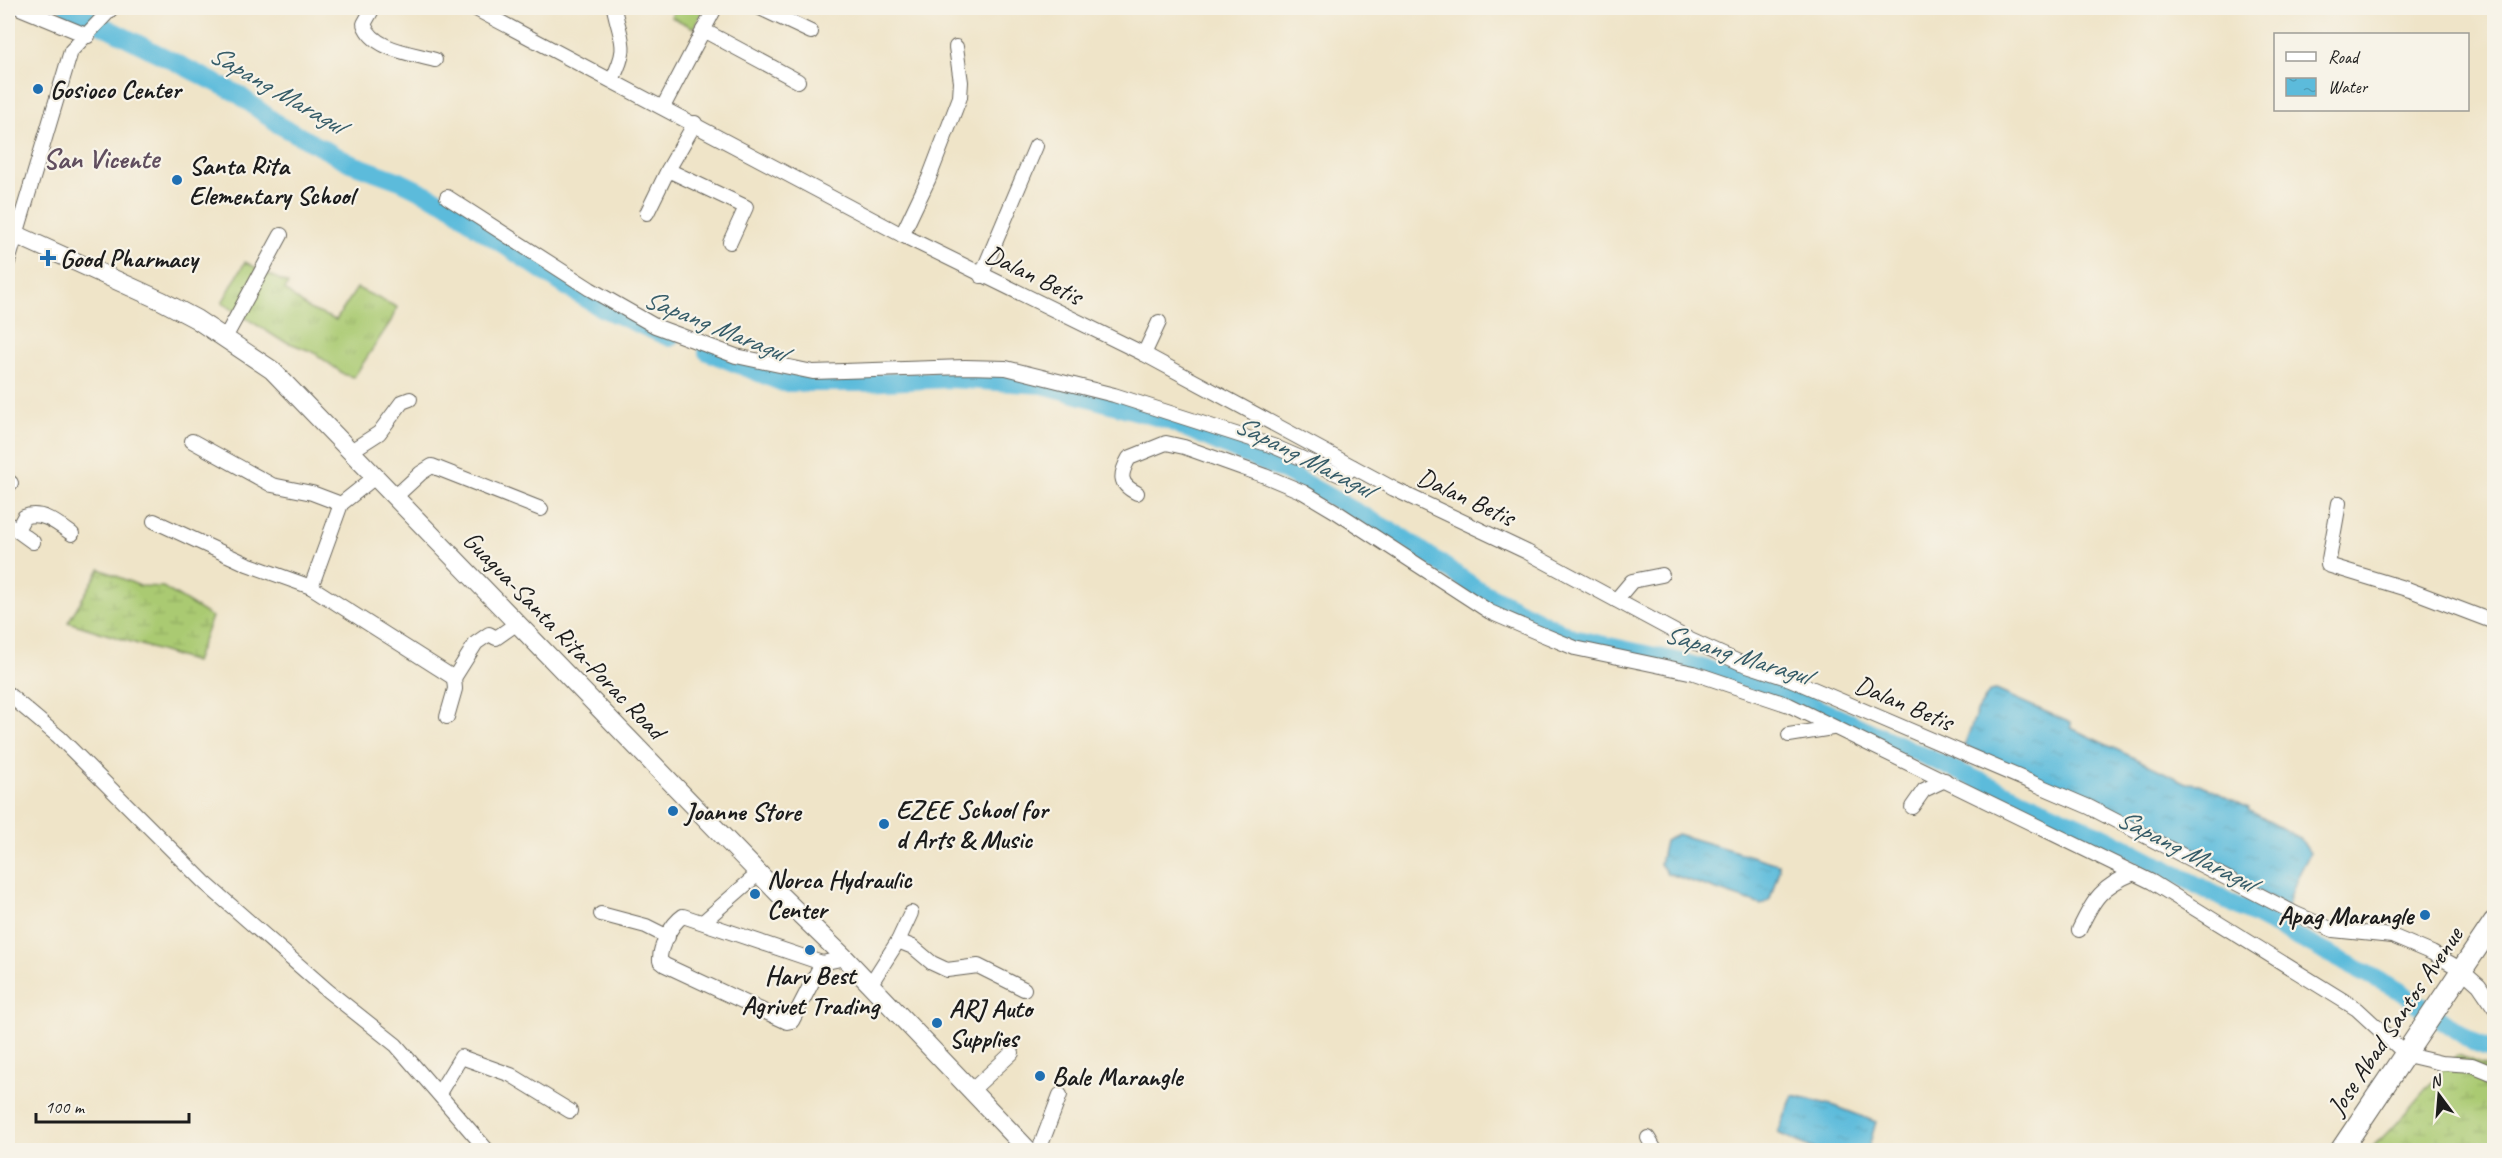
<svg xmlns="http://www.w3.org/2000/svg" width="2502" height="1158" viewBox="0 0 2502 1158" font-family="Caveat,sans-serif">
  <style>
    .grass { fill: url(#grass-tufts); stroke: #637347; stroke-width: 1.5 }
    .wetland { fill: url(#wetland-marsh); stroke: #637347; stroke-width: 1.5 }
    .pitch { fill: #aaca72; stroke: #637347; stroke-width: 1.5 }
    .water { fill: url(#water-ripples); stroke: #3c6c7c; stroke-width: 1.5 }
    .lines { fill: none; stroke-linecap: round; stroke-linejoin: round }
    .river { stroke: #5cbbdb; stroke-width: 18 }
    .minor-casing { stroke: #666258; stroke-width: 16 }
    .major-casing { stroke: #666258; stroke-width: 20 }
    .highway-casing { stroke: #666258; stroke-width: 23 }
    .minor { stroke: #fff; stroke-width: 14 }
    .major { stroke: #fff; stroke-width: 18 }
    .highway { stroke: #fff; stroke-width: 21 }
    .poi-dot { fill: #1f6fb2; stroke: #f7f3e8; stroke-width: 2 }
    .labels { text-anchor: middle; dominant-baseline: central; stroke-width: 4.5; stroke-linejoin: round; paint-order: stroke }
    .poi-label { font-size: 26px; font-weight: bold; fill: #1c1c1c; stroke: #f7f3e8; text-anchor: start }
    .street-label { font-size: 26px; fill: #1c1c1c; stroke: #f7f3e8 }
    .water-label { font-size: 27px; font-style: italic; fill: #365c68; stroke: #f7f3e8 }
    .quarter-label { font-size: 28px; font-weight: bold; fill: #614f5f; stroke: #f7f3e8 }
  </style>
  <defs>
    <pattern id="grass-tufts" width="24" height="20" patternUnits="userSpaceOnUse" patternTransform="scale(1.5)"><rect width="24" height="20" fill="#aaca72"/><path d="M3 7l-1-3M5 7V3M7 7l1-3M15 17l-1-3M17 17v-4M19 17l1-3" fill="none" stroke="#92ad62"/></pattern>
    <pattern id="wetland-marsh" width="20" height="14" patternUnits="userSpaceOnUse" patternTransform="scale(1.5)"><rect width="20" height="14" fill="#aaca72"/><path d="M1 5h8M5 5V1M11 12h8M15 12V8" fill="none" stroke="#92ad62"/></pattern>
    <pattern id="water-ripples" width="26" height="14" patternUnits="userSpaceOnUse" patternTransform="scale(1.5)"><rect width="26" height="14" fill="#5cbbdb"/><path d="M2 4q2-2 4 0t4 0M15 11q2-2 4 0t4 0" fill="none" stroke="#4fa0bb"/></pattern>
  </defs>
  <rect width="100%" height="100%" fill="#f7f3e8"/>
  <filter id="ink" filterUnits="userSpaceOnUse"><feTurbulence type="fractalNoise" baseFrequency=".0167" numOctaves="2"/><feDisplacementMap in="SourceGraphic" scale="12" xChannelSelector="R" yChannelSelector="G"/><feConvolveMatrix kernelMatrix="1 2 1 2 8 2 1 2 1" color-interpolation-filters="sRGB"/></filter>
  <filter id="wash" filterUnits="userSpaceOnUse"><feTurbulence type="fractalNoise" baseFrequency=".008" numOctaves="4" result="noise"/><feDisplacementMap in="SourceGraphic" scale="24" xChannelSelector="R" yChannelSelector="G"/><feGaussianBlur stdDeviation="1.35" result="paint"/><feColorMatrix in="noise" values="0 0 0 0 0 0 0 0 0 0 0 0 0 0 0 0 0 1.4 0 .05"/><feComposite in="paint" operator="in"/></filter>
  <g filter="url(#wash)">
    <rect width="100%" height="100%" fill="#efe4c8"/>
    <path class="grass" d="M245,262l43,22 -3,6 24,19 27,11 21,-32 40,19 -6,14 -37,56 -9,-2 -32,-23 -34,-13 -57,-36z"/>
    <g class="wetland">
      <path d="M100,569l40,17 23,1 49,30 -17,45 -127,-40z"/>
      <path d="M2458,1055l36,14v81h-125c33,-28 56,-65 89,-95z"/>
    </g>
    <path class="pitch" d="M676,8h28l-10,20 -23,-11z"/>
    <g class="water">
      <path d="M1996,690l75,33v5l116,55 13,1 49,24 -1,2 52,28 10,15 -13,25 -10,29 -195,-104 -128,-57 13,-35 13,-20z"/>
      <path d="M1677,834l101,30 1,5 -9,30 -9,6 -94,-32 -7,-9 5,-23z"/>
      <path d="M1793,1095l42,11 41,16 -8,28h-52l-38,-17z"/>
    </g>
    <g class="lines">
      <g class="river">
        <path d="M68,8l170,86 41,31 71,38 50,18 53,26 25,21 87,58 36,22 69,30"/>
        <path d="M707,352l76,31h79l88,-4 93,6 124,35 118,52 117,65 77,53 94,48 109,24 89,25 336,151 291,152 78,54 18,6"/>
      </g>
    </g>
  </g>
  <g filter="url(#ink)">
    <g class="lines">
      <g class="minor-casing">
        <g id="minor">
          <path d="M20,8l68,28"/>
          <path d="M373,8l-9,16c9,26 47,29 71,36"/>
          <path d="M474,8l428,227 242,119 250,135 133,63 163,88 51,23 49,16 299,128 207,107 37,16 59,6 40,17 30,17 17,15 15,22"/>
          <path d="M760,8l51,24"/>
          <path d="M703,30l95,51"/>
          <path d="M612,80c18,-36 9,-37 2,-72"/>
          <path d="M663,107l52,-99"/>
          <path d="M695,123l-27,47 78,37 -16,35"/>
          <path d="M447,197l143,92 65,37 81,30 77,16 152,-5 41,1 108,27 159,51 67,29h4l9,-8"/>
          <path d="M647,213l21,-43"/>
          <path d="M902,235l27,-57 31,-81 1,-15 -5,-35"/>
          <path d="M8,262l63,-211 41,-43"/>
          <path d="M981,276l55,-130"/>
          <path d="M225,338l56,-103"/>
          <path d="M1144,354l15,-32"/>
          <path d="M192,441l80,44 40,8 29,11"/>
          <path d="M351,451l28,-18 23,-31 8,-3"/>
          <path d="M8,481l3,2"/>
          <path d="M1137,493c-19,-9 -17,-19 -8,-35l37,-15 18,4 81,29 38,16 32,19 155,101 44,19 41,17 119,25 95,32 363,177 205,127 50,46 34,8 31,2 22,9"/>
          <path d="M395,497l26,-24 11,-7 109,43"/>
          <path d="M2339,503l-11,62 82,25 84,32"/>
          <path d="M154,521l93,43 64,23 143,91 22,-35 13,-9 7,4 20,-14"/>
          <path d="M8,524l25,18"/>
          <path d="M17,530l7,-13c18,-7 34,7 48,17"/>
          <path d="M311,587l30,-83 34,-27"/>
          <path d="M1616,600l16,-19 30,-6"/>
          <path d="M8,694l51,43 145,145 124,109 68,54 91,105"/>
          <path d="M447,717l8,-28 -1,-11"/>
          <path d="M1789,735l43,-7"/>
          <path d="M1912,807l12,-17 21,-10"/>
          <path d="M601,914l45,12 22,11"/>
          <path d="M703,922l56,-49"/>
          <path d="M2079,930c15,-32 23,-44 55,-57"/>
          <path d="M898,941l15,6 19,16 15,7 31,-4 46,23"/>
          <path d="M822,963l-30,58 -5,1 -122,-57 -5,-4c-1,-13 11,-37 23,-45l139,47 23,-5"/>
          <path d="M870,985l28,-44 13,-28"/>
          <path d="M971,1091l41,-38"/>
          <path d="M439,1093l22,-36 50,18 59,36"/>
          <path d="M1648,1138l7,12"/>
          <path d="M1039,1150l21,-55"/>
        </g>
      </g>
      <g class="major-casing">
        <path id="major" d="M8,231l154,70 34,18 76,51 507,524 66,64 183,192"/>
      </g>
      <g class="highway-casing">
        <path id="highway" d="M2341,1150l153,-228"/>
      </g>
      <use href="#minor" class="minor"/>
      <use href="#major" class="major"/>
      <use href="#highway" class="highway"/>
    </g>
  </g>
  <g class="poi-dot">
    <circle cx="38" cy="89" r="6"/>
    <circle cx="177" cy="180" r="6"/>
    <path d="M45 249h6v6h6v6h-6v6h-6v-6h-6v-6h6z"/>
    <circle cx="673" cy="811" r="6"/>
    <circle cx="884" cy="824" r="6"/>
    <circle cx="755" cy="894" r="6"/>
    <circle cx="2425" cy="915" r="6"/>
    <circle cx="810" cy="950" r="6"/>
    <circle cx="937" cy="1023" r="6"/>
    <circle cx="1040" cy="1076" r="6"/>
  </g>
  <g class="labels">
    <g class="poi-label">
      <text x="50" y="89">Gosioco Center</text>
      <text x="189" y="165">Santa Rita<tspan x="189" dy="30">Elementary School</tspan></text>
      <text x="60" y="258">Good Pharmacy</text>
      <text x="896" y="809">EZEE School for<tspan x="896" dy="30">d Arts &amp; Music</tspan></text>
      <text x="685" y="811">Joanne Store</text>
      <text x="767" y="879">Norca Hydraulic<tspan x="767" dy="30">Center</tspan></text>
      <text x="2413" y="915" text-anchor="end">Apag Marangle</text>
      <text x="810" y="975" text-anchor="middle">Harv Best<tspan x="810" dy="30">Agrivet Trading</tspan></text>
      <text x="949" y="1008">ARJ Auto<tspan x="949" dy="30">Supplies</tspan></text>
      <text x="1052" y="1076">Bale Marangle</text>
    </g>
    <g class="street-label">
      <text transform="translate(1034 275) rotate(26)">Dalan Betis</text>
      <text transform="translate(1466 497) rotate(25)">Dalan Betis</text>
      <text transform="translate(564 635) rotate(46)">Guagua-Santa Rita-Porac Road</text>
      <text transform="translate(1904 703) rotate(23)">Dalan Betis</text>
      <text transform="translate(2395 1021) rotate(-56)">Jose Abad Santos Avenue</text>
    </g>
    <g class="water-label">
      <text transform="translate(277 89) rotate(30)">Sapang Maragul</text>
      <text transform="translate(715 325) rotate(22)">Sapang Maragul</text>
      <text transform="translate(1304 456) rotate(27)">Sapang Maragul</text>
      <text transform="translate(1737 654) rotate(17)">Sapang Maragul</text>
      <text transform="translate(2186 850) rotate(27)">Sapang Maragul</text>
    </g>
    <g class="quarter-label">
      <text x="101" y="158">San Vicente</text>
    </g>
  </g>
  <rect width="2502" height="1158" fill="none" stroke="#f7f3e8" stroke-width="30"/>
  <rect x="2274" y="33" width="195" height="78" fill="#f7f3e8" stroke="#9f9d96" stroke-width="1.5"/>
  <rect x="2286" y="52" width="30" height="9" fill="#ffffff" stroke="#9f9d96" stroke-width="1.5"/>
  <text x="2328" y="63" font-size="18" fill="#1c1c1c">Road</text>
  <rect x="2286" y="78" width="30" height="18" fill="url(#water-ripples)" stroke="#9f9d96" stroke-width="1.5"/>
  <text x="2328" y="93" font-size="18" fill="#1c1c1c">Water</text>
  <g transform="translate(2439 1095) rotate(344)" stroke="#f7f3e8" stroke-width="4.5" paint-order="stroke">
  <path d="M0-4.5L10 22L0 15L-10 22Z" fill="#1c1c1c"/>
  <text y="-9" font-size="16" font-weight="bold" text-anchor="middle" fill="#1c1c1c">N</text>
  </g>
  <path d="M36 1113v9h153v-9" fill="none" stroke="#1c1c1c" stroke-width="3"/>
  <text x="45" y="1113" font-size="18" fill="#1c1c1c" stroke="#f7f3e8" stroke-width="4.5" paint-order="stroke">100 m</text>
</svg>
